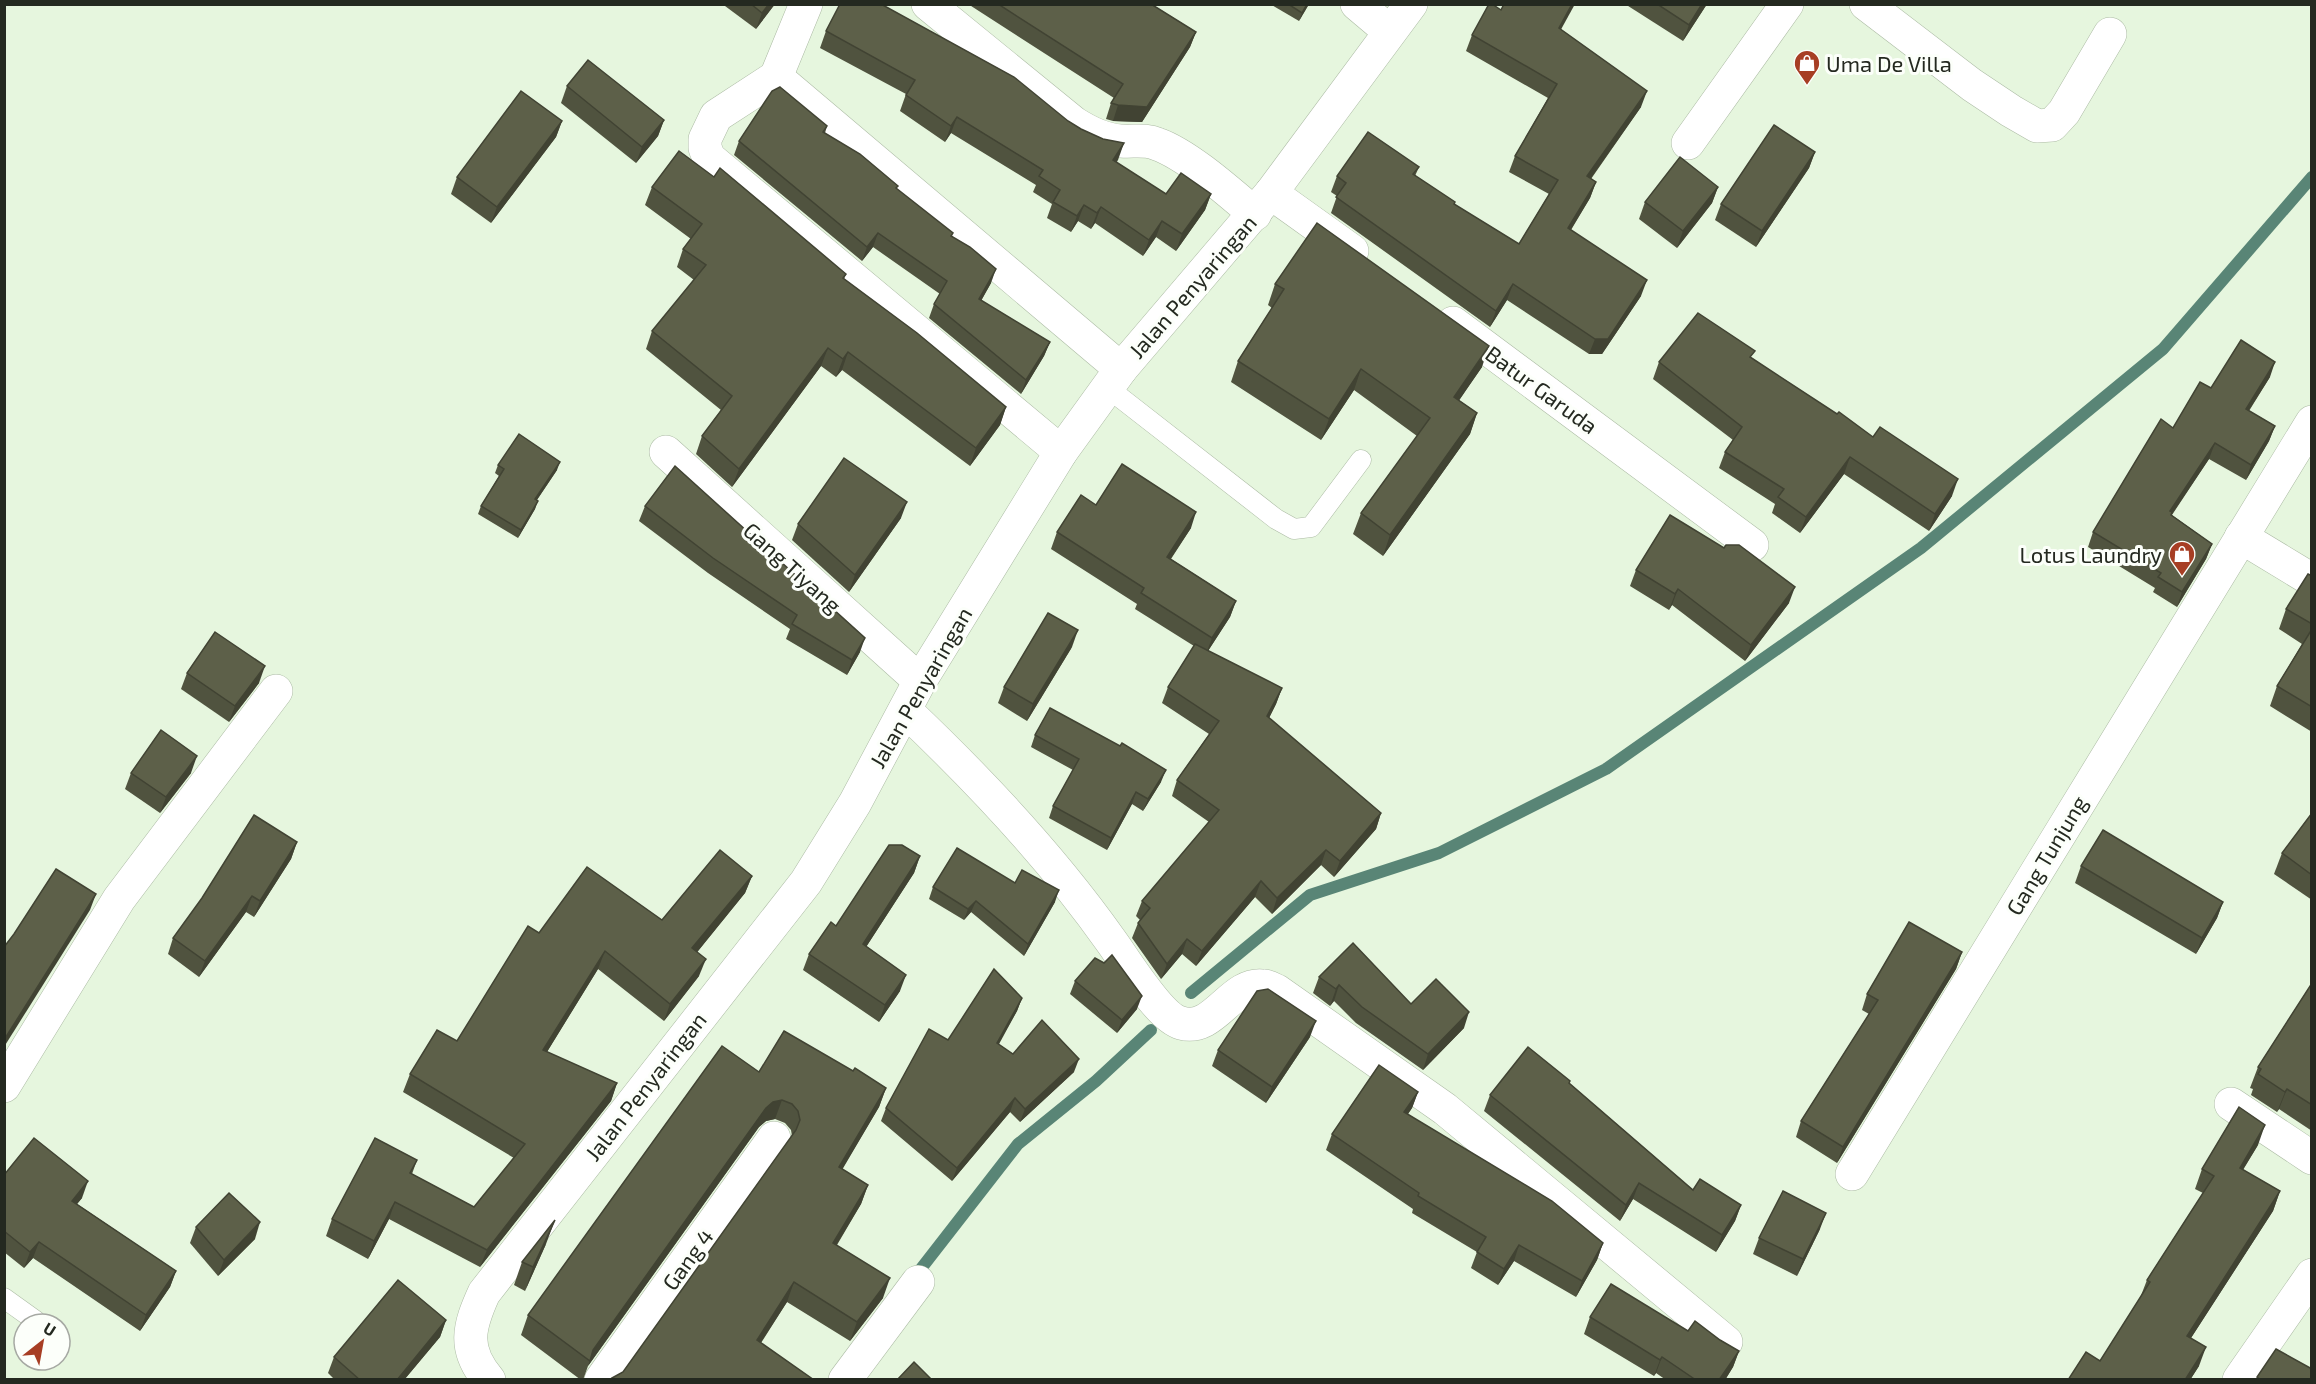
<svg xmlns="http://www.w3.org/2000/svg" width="2316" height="1384" viewBox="0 0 2316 1384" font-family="'Exo 2',sans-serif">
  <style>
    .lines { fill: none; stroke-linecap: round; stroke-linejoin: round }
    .stream { stroke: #598576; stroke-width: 12 }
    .lane-casing { stroke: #acbba4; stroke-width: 21 }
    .street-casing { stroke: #acbba4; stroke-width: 34 }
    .lane { stroke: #fff; stroke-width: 20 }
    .street { stroke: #fff; stroke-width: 33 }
    .wall { fill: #50533f }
    .shaded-wall { fill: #414333 }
    .building { fill: #5d6049; stroke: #414333; stroke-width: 1.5 }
    .labels { text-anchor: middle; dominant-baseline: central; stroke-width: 6; stroke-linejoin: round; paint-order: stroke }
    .poi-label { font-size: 22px; fill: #242920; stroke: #fcfffa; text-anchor: start }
    .street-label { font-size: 22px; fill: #242920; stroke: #fcfffa }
  </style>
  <rect width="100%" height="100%" fill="#e6f6de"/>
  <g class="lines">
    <g class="stream">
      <path d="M1191,993l119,-98 129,-42 167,-84 315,-221 242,-199 149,-172"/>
      <path d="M913,1279l105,-135 78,-63 55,-51"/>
    </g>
    <g class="lane-casing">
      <g id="lane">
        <path d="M1108,388l168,131 18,10 17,-2 50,-67"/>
        <path d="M4,1298l32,23"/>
      </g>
    </g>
    <g class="street-casing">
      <g id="street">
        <path d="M806,4l-30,73 -60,39 -11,23v9l4,10 352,294"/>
        <path d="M928,4l146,119c14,9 29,17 47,18 12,1 25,-2 36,3 31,11 72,48 98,70"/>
        <path d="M1357,4l32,27"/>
        <path d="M1866,4l106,81 39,26 26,15 15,-1 12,-13 46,-78"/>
        <path d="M776,77l345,292"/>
        <path d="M1688,143l99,-139"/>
        <path d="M1271,193l81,58"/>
        <path d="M1453,323l299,222"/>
        <path d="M666,452l254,229"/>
        <path d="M2241,537l71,43"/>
        <path d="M905,710c75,71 146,146 206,231 14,19 48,76 70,82 34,10 50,-42 83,-37 4,0 9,3 13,5l168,118 281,233"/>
        <path d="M4,1086l115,-187 157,-208"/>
        <path d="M2231,1104l81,54"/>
        <path d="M1852,1174l460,-752"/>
        <path d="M489,1380c-27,-31 -20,-54 -5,-87l322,-411 49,-79 65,-122 141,-229 60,-83 150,-176 140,-189"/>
        <path d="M601,1380l173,-242"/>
        <path d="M845,1380l73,-98"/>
        <path d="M2239,1380l73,-105"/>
      </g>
    </g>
    <use href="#lane" class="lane"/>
    <use href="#street" class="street"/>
  </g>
  <g class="wall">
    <path d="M725,4h50l-19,25 -31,-23z"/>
    <path d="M968,4h183l45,28 -6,15 -48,75 -29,-1 -7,-2 5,-16 3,-5z"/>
    <path d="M1270,4h39l-10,17z"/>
    <path d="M1625,4h82l-24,37z"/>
    <path d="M1501,10l60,20 80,77 -50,72 5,3 -6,16 -19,32 70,66 -39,58h-13l-82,-54 -17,27 -159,-114 6,-17 -6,-4 6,-16 82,-9 -4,9 39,28 65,40 30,-50 -40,-22 6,-16 33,-58 -82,-47 6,-16z"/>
    <path d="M826,31l242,90 13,8 22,10 21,4 -8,19 50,32h45l-6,16 -29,41 -20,-14 -13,19 -48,-33 -4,6 -13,-8 -7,11 -24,-14 5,-14 -19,-12 3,-7 -85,-52 -6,9 -45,-31 6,-17 -86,-46z"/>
    <path d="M567,86l97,34 -6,16 -22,27 -75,-60z"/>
    <path d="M562,121l-6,16 -65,86 -40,-29 6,-17z"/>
    <path d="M827,126l-2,7 72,56 55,48 39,46 -10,18 69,41 -6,14 -23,38 -92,-76 5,-14 6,-10 -67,-47 -11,14 -128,-106 5,-14z"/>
    <path d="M1815,152l-6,16 -53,79 -41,-27 6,-16z"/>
    <path d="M652,187l194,87 -2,5 162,128 -6,18 -30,41 -128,-96 -6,7 -15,-11 -89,121 -36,-33 6,-18 19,-26 -75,-61 6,-18 42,-51 -17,-13 6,-18 8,-10 -46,-34z"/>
    <path d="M1718,187l-6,16 -35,45 -38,-29 6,-17z"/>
    <path d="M1275,284l207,83 -23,33 18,13 -7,21 -87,122 -30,-22 8,-21 56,-77 -63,-46 -33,50 -90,-58 7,-21 34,-53 -4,-3z"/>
    <path d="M1752,358l200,138 -23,35 -85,-57 -44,59 -28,-20 3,-9 -56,-36 6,-16 8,-12 -80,-61 6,-17z"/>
    <path d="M2270,377l-21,34 26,15 -6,15 -23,39 -37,-21 -37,56 40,29 -6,15 -29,48 -24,-15 2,-4 -67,-41 5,-15 80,-104 38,-40z"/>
    <path d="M498,465l59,5 -20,30 -2,9 -17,29 -40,-24 3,-8 18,-30 -4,-3z"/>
    <path d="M1096,505l95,23 -20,31 65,42 -6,16 -22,34 74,37 -6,16 -7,14 112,95 -5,16 -42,48 -13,-12 -49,49 -17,-17 -59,69 -14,-12 -21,25 -29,-41 6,-15 2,-3 -4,-4 6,-15 67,-79 -37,-26 5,-16 32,-46 -47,-31 6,-16 26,-41 -59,-37 2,-5 -86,-55 6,-17z"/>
    <path d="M645,506l215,146 -13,23 -61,-36 4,-10 -82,-56 -69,-52z"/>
    <path d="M901,518l-52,74 -57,-52 6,-16z"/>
    <path d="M1724,548l65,55 -44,58 -73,-56 -3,5 -39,-24 6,-16z"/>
    <path d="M2312,576v156l-42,-26 7,-20 25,-42 -23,-15 7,-20z"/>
    <path d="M1072,647l-45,74 -29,-18 6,-16z"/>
    <path d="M187,673l72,10 -30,39 -48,-33z"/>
    <path d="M1035,735l126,47 -18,29 -11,-7 -25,46 -58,-32 4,-12 20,-36 -42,-23z"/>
    <path d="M131,773h60l-31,40 -35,-24z"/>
    <path d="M2312,813v87l-38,-26 8,-21z"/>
    <path d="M297,842l-6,17 -37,58 -8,-5 -47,65 -31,-23 5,-16z"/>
    <path d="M920,856l-6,17 -48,74 34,44 -21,31 -76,-52 6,-16 27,-28z"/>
    <path d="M2081,866l142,36 -6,16 -21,36 -121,-71z"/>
    <path d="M752,876l-7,17 -48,59 2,24 -35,45 -66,-52 -51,83 70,31 -6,18 -131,166 -91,-48 -21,40 -42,-23 6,-17 85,-59 -5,14 62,33 40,-49 -111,-66 7,-18 47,-33 82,-108 123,-13z"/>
    <path d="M1015,883l40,19 -31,54 -53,-44 -7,8 -35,-21 4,-12z"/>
    <path d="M1962,952l-6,17 -119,194 -41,-26 5,-16 68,-107 -7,-4 5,-16z"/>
    <path d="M1319,977l92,27 53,24 -41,42 -67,-47 -22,-22 -4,5 -17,-13z"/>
    <path d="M1075,981l62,28 -20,24 -47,-39z"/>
    <path d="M2312,983v148l-33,-22 -2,3 -26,-17 2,-6 -3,-1 8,-21z"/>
    <path d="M1022,998l-5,13 -19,33 15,10 61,18 -54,50 -10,-10 -58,69 -71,-60 5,-13 62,-68z"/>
    <path d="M1310,1037l-44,66 -54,-37 6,-16z"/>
    <path d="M853,1071l33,17 -7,19 -37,62 26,16 -7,19 -24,41 46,53 -33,43 -63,-39 -26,41 53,37h-202l11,-8 169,-236 -1,-6 -6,-7 -10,-4 -9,2 -7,6 -171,239 -5,14h-2l-60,-45 7,-20 231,-243z"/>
    <path d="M1569,1083l124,107 48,15 -6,16 -19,31 -83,-53 -13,22 -136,-110 6,-16z"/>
    <path d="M1418,1092l-6,16 -4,6 195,129 -6,17 -21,37 -62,-36 -16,24 -27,-17 6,-16 -65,-39 1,-4 -87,-59 6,-16z"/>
    <path d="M2258,1145l-15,25 37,21 -7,20 -82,127 8,28 -9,14h-122l32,-19 40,-63 7,-18 56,-87 -8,-4 7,-20z"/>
    <path d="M4,1175l78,23 -5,6 99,67 -6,16 -30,44 -107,-73 -9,10 -20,-16z"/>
    <path d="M196,1227l59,12 -37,37 -28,-33z"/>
    <path d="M1820,1229l-23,47 -44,-22 6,-16z"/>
    <path d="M546,1244l-21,47 -11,-6 8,-23z"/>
    <path d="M1590,1317l98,14 32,9 19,11 -6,16 -8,13h-59l-10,-7 -2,3 -70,-42z"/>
    <path d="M446,1320l-6,17 -36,43h-69l-7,-7 6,-16z"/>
  </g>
  <g class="shaded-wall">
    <path d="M769,4h6l-19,25 6,-16z"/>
    <path d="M1307,4h2l-10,17 3,-8z"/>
    <path d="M1572,4h3l-22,40 6,-16z"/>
    <path d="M1702,4h5l-24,37 6,-16z"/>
    <path d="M1196,32l-6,15 -48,75 -29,-1 5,-16z"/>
    <path d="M1647,91l-6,16 -60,85 6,-16z"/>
    <path d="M957,117l-6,16 -6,9 6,-16z"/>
    <path d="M664,120l-6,16 -22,27 6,-16z"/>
    <path d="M562,121l-6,16 -65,86 6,-16z"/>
    <path d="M1124,143l-6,17 -11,17 6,-17z"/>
    <path d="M1815,152l-6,16 -53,79 6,-16z"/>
    <path d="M1596,182l-6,16 -28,46 6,-16z"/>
    <path d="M1718,187l-6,16 -35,45 6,-17z"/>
    <path d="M1211,194l-6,16 -29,41 6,-17z"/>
    <path d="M1084,205l-6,16 -7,11 6,-16z"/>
    <path d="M1101,207l-6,16 -4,6 6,-16z"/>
    <path d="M1162,221l-6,16 -13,19 6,-16z"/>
    <path d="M878,233l-5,14 -11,14 5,-14z"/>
    <path d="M996,269l-5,14 -17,30 5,-14z"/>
    <path d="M1647,280l-6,16 -39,58h-13l6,-15z"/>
    <path d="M1513,284l-6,16 -17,27 6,-16z"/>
    <path d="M1050,342l-6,14 -23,38 5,-14z"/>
    <path d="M1489,346l-7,21 -35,51 7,-21z"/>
    <path d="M828,348l-7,18 -89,121 7,-18z"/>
    <path d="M848,352l-6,18 -6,7 7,-18z"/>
    <path d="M2275,362l-5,15 -30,47 6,-15z"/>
    <path d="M1361,369l-7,21 -33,50 8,-21z"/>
    <path d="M1006,407l-6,18 -30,41 6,-18z"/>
    <path d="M1477,413l-7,21 -87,122 7,-21z"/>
    <path d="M2275,426l-6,15 -23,39 5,-15z"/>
    <path d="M2215,443l-6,16 -39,58v-6z"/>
    <path d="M1850,457l-6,17 -44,59 6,-16z"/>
    <path d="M560,462l-3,8 -25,37 3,-8z"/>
    <path d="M1958,479l-6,17 -23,35 6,-17z"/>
    <path d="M538,501l-3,8 -17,29 3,-8z"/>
    <path d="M907,502l-6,16 -52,74 6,-17z"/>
    <path d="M1196,512l-5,16 -30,45 6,-16z"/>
    <path d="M2212,544l-6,15 -29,48 5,-15z"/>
    <path d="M1795,587l-6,16 -44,58 6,-16z"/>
    <path d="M1678,589l-6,16 -3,5 6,-16z"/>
    <path d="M1236,601l-6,16 -24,37 6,-16z"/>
    <path d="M1078,630l-6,17 -45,74 6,-17z"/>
    <path d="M865,638l-5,14 -13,23 5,-15z"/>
    <path d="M265,666l-6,17 -30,39 6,-16z"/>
    <path d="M1282,688l-6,16 -14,28 5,-16z"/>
    <path d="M197,756l-6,17 -31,40 6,-16z"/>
    <path d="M1166,770l-5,12 -18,29 5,-12z"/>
    <path d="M1136,792l-4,12 -25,46 4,-12z"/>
    <path d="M1381,813l-5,16 -42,48 6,-16z"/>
    <path d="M297,842l-6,17 -37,58 6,-16z"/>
    <path d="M1326,850l-5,15 -49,49 5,-16z"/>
    <path d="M920,856l-6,17 -57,88 6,-17z"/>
    <path d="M752,876l-7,17 -59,73 6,-18z"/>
    <path d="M1261,881l-6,16 -59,69 6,-15z"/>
    <path d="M1059,890l-4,12 -31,54 4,-12z"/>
    <path d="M96,894l-6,16 -86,137v-7z"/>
    <path d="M252,896l-6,16 -47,65 6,-16z"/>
    <path d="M976,901l-5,11 -7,8 4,-11z"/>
    <path d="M2223,902l-6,16 -21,36 6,-16z"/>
    <path d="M1187,939l-5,15 -21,25 6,-15z"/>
    <path d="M605,951l-7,18 -61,99 6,-18z"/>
    <path d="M1962,952l-6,17 -119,194 6,-16z"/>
    <path d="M706,959l-7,17 -35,45 6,-17z"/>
    <path d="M906,975l-6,16 -21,31 6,-17z"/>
    <path d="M1339,985l-5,16 -4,5 6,-17z"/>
    <path d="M1142,996l-5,13 -20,24 5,-13z"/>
    <path d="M1022,998l-5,13 -25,46 5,-14z"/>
    <path d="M1469,1012l-5,16 -41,42 5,-16z"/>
    <path d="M1316,1021l-6,16 -44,66 6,-16z"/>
    <path d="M1079,1059l-5,13 -54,50 5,-13z"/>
    <path d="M617,1083l-6,18 -131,166 7,-17z"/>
    <path d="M886,1088l-7,19 -47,80 7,-20z"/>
    <path d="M2287,1089l-8,20 -2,3 8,-20z"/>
    <path d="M1418,1092l-6,16 -14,20 6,-16z"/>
    <path d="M1015,1098l-5,14 -58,69 5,-13z"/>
    <path d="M782,1100l-7,19 -9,2 -7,6 -171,239 5,-16 173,-242 7,-6z"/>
    <path d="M2265,1125l-7,20 -26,42 8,-19z"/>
    <path d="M88,1181l-6,17 -16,19 6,-16z"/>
    <path d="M1639,1183l-6,16 -13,22 6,-16z"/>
    <path d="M868,1185l-7,19 -35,58 7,-19z"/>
    <path d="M2280,1191l-7,20 -93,144 7,-19z"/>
    <path d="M395,1202l-6,17 -21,40 6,-18z"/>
    <path d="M1741,1205l-6,16 -19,31 6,-17z"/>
    <path d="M1826,1213l-6,16 -23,47 6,-17z"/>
    <path d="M555,1220l-9,24 -21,47 8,-24z"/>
    <path d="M260,1222l-5,17 -37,37 6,-16z"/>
    <path d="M39,1242l-6,16 -9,10 6,-16z"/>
    <path d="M1603,1243l-6,17 -21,37 6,-16z"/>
    <path d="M1519,1245l-5,16 -16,24 6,-16z"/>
    <path d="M176,1271l-6,16 -30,44 6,-16z"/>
    <path d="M890,1278l-7,20 -33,43 7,-19z"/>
    <path d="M794,1282l-7,20 -37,57 7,-19z"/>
    <path d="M446,1320l-6,17 -36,43h-7z"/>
    <path d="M2206,1347l-7,19 -9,14h-5z"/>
    <path d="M1739,1351l-6,16 -8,13h-6z"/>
    <path d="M1662,1357l-6,16 -2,3 6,-16z"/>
  </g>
  <g class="building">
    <path d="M751,4h18l-7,9z"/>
    <path d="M840,4h41l133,73 54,44 13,8 22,10 21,4 -11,17 53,34 15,-21 30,21 -29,40 -20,-13 -13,19 -48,-33 -4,6 -13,-8 -7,11 -24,-14 7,-12 -21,-14 4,-6 -86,-53 -6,9 -45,-31 9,-15 -89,-49z"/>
    <path d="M998,4h153l45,28 -49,75 -29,-2 -7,-2 12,-19z"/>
    <path d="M1288,4h19l-5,9z"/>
    <path d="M1489,4h3l9,6 3,-6h68l-13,24 88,63 -60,85 9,6 -28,46 79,52 -39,59h-13l-82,-55 -17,27 -160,-114 10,-14 -9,-7 31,-44 51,35 -6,7 42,28 -1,2 65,40 39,-64 -43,-24 42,-72 -85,-49z"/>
    <path d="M1657,4h45l-13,21z"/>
    <path d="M588,60l76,60 -22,27 -75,-61z"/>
    <path d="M780,87l47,39 -4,6 37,22 38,32 -2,2 57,45 -2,3 19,11 26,22 -17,30 71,43 -24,38 -92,-76 13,-23 -69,-48 -11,14 -128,-106 33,-50z"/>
    <path d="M521,91l41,30 -65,86 -40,-30z"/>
    <path d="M1774,125l41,27 -53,79 -41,-27z"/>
    <path d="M679,151l35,26 6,-9 126,106 -3,4 74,55 89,74 -30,41 -128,-96 -5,7 -15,-11 -89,121 -37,-33 30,-40 -80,-65 54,-66 -23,-16 19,-25 -50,-37z"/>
    <path d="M1680,157l38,30 -35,44 -38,-29z"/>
    <path d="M1317,223l172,123 -35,51 23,16 -87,122 -29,-22 69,-95 -69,-49 -32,50 -91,-58 46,-72 -9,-5z"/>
    <path d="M1698,313l57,38 -5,6 87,57 2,-2 34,25 7,-10 78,52 -23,35 -85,-57 -44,60 -28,-20 6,-8 -59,-37 17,-25 -83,-65z"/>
    <path d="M2241,340l34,22 -29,47 29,17 -24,39 -36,-22 -45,68 2,1 -1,3 41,29 -30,48 -24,-15 3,-4 -68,-41 68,-113 12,9 27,-46 11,6z"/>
    <path d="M519,434l41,28 -25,37 3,2 -17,29 -40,-24 23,-37 -6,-4z"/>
    <path d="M844,458l63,44 -52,73 -57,-51z"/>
    <path d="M1122,464l74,48 -29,45 69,44 -24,37 -71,-45 3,-5 -87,-56 24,-37 15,10z"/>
    <path d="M675,466l190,172 -13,22 -60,-36 5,-9 -84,-57 -68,-52z"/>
    <path d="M1670,515l54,33 2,-3h13l56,42 -44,58 -73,-56 -3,5 -39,-24z"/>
    <path d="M2308,574l4,2v48l-26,-15z"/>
    <path d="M1048,613l30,17 -45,74 -29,-17z"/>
    <path d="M2312,629v78l-35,-21z"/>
    <path d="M215,632l50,34 -30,40 -48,-33z"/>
    <path d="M1195,644l87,44 -15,28 114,97 -41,48 -14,-11 -49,48 -16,-17 -59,70 -15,-12 -20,25 -29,-41 12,-15 -8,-7 77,-91 -42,-30 42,-59 -51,-34z"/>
    <path d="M1050,708l70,38 2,-3 44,27 -18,29 -12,-7 -25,46 -58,-32 26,-47 -44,-24z"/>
    <path d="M161,730l36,26 -31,41 -35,-24z"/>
    <path d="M2312,813v62l-30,-22z"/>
    <path d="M254,815l43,27 -37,59 -8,-5 -47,65 -32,-23 29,-40z"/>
    <path d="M2103,830l120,72 -21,36 -121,-72z"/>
    <path d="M889,845h13l18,11 -57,88 43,31 -21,30 -76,-51 22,-32 5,4z"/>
    <path d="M957,848l58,35 7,-13 37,20 -31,54 -52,-43 -8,8 -35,-22z"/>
    <path d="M720,850l32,26 -60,72 14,11 -36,45 -65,-53 -62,99 74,33 -130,167 -92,-48 -21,39 -42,-22 43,-81 42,22 -7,13 64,34 51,-63 -115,-70 27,-44 20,11 71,-115 11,7 48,-66 75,53z"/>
    <path d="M56,869l40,25 -92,146v-93l10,-13z"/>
    <path d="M1909,922l53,30 -119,195 -42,-26 77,-121 -11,-6z"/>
    <path d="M1353,943l58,61 25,-25 33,33 -41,42 -66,-47 -23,-22 -3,4 -17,-12z"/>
    <path d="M1112,955l30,41 -20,24 -47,-39 20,-23 9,5z"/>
    <path d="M994,969l28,29 -25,45 16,11 29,-34 37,39 -54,50 -10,-11 -58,70 -71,-60 43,-79 19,11z"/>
    <path d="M2312,983v122l-25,-16 -2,3 -27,-18 3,-5 -3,-2z"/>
    <path d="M1268,989l48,32 -44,66 -54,-37 39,-59z"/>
    <path d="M784,1031l69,40 2,-3 31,20 -47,79 29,18 -35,58 57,35 -33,44 -63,-40 -37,58 57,40h-200l-2,-2 11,-6 173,-242 4,-10 -2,-9 -6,-7 -10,-4 -9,2 -7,6 -173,242 -3,11 -62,-46 194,-269 37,26z"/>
    <path d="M1528,1047l42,34 -1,2 124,107 7,-11 41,26 -19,30 -83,-52 -13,22 -136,-110z"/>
    <path d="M1379,1065l39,27 -14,20 148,89 51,42 -21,38 -63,-36 -15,24 -27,-17 9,-15 -68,-41 1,-3 -87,-59z"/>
    <path d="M2239,1107l26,18 -25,43 40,23 -93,145 19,11 -21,33h-117l18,-28 14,9 50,-79 -3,-2 67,-104 -12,-7z"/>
    <path d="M34,1138l54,43 -16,20 104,70 -30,44 -107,-73 -9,10 -26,-21v-56z"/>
    <path d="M1783,1191l43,22 -23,46 -44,-21z"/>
    <path d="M229,1193l31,29 -36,38 -28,-33z"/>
    <path d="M555,1220l-22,47 -11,-5z"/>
    <path d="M398,1280l48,40 -49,60h-37l-26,-23z"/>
    <path d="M1611,1284l77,47 7,-10 25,19 19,11 -20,29h-23l-34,-23 -2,3 -70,-43z"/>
    <path d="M2276,1349l36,20v11h-51l-4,-3z"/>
    <path d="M914,1362l18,18h-35z"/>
  </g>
  <defs>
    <g id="shop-pin" transform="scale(1.35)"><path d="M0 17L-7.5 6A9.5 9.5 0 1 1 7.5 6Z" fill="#a73e24" stroke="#fcfffa"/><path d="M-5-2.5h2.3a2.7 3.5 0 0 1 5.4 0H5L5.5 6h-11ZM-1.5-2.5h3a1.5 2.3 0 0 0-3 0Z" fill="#fff"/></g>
  </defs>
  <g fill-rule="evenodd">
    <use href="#shop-pin" x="1807" y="63"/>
    <use href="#shop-pin" x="2182" y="554"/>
  </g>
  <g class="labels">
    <g class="poi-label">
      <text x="1826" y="63">Uma De Villa</text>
      <text x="2162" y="554" text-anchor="end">Lotus Laundry</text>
    </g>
    <g class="street-label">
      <text transform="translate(1192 286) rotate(-49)">Jalan Penyaringan</text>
      <text transform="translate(1542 389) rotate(36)">Batur Garuda</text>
      <text transform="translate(793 567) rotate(42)">Gang Tiyang</text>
      <text transform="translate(920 687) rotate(-60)">Jalan Penyaringan</text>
      <text transform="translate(2046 855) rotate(-59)">Gang Tunjung</text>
      <text transform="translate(645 1086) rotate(-52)">Jalan Penyaringan</text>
      <text transform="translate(687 1259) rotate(-54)">Gang 4</text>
    </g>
  </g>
  <rect width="2316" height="1384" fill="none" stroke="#242920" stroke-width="12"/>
  <g transform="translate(42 1342) rotate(31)"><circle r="28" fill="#fcfffa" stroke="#a6a9a3" stroke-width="1.5"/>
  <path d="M0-4.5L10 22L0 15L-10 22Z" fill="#a73e24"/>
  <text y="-9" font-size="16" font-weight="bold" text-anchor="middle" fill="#242920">U</text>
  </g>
</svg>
